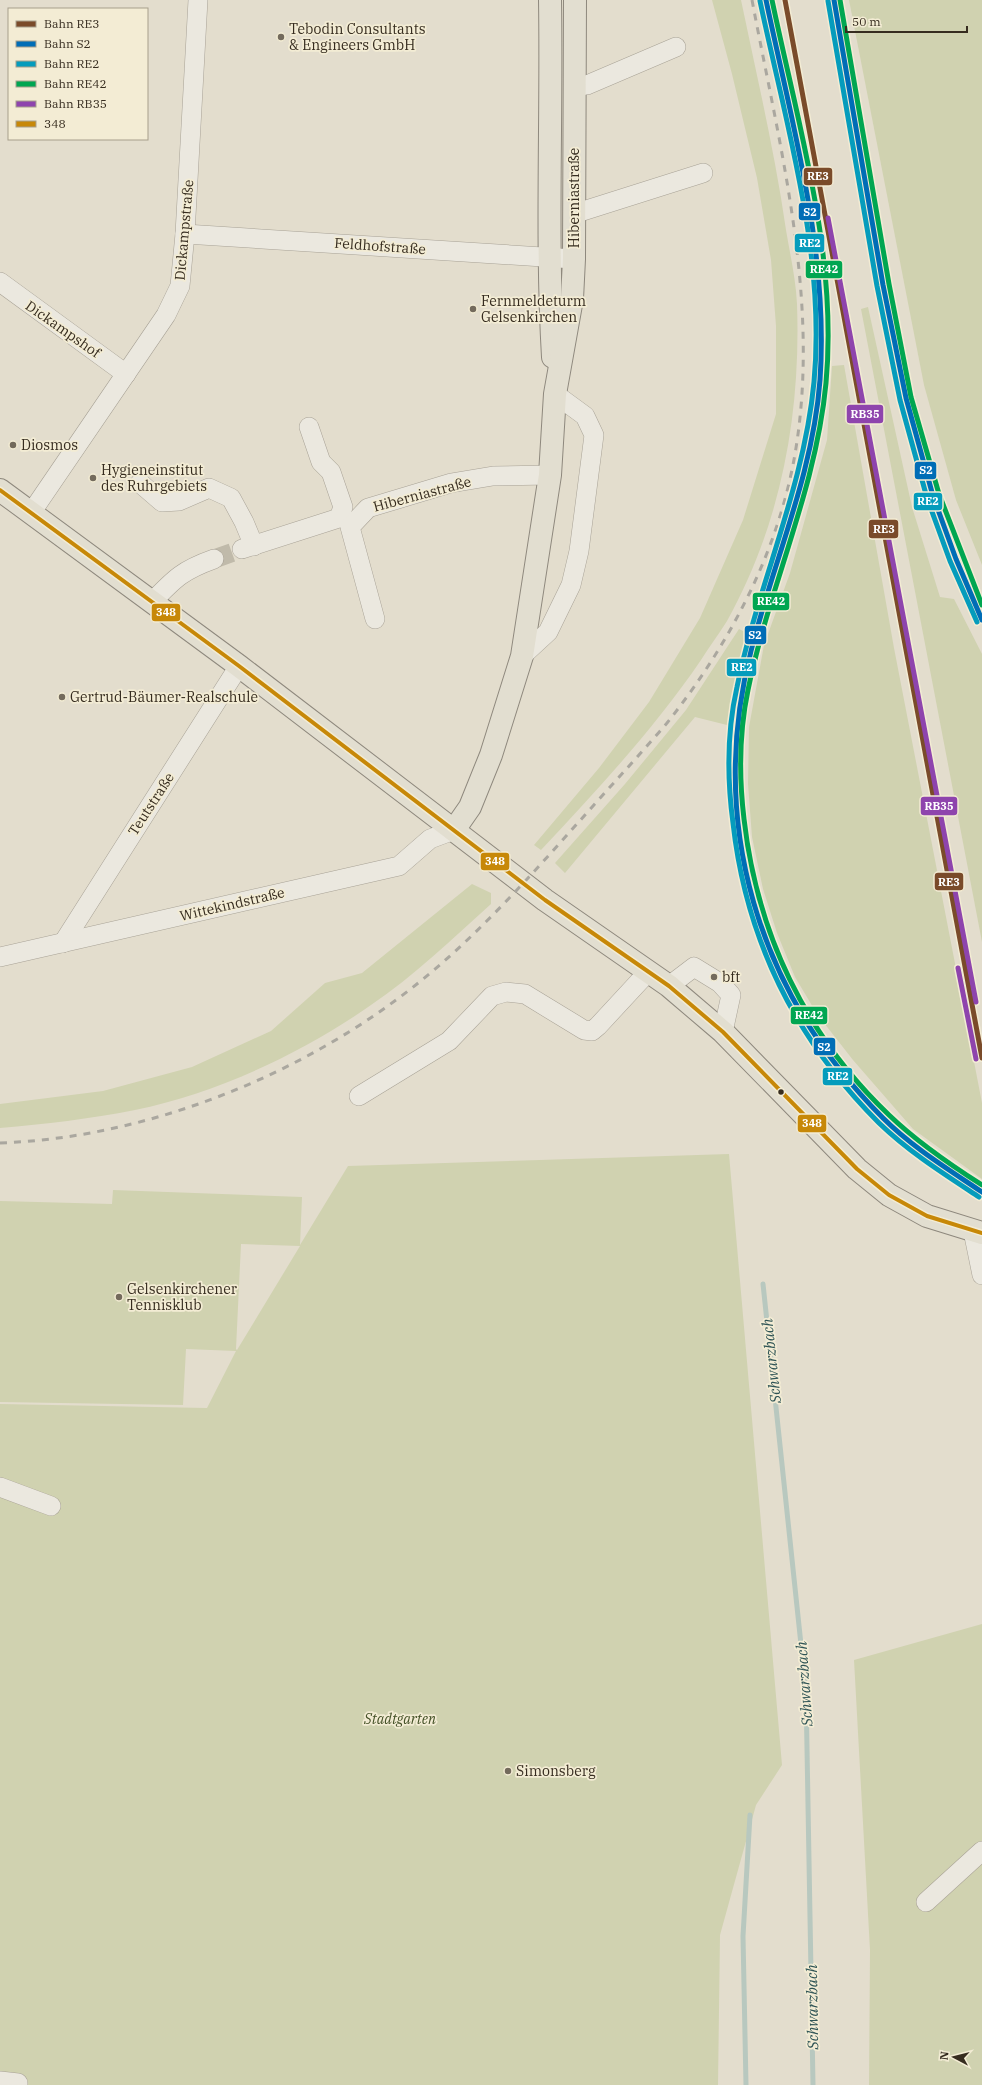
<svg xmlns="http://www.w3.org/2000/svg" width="982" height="2085" viewBox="0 0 982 2085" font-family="'IBM Plex Serif',serif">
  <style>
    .green { fill: #d0d2b0; fill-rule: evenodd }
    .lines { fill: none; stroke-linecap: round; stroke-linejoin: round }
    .stream { stroke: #b8c8bf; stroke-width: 5 }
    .minor-tunnel { stroke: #c0baaa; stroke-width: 19; stroke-dasharray: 19 10; stroke-linecap: butt }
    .minor-casing { stroke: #a8a296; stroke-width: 20 }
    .major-casing { stroke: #8e887d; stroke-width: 24 }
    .minor { stroke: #ebe8df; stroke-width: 19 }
    .major { stroke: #e2ded0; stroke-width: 22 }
    .rail { stroke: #aaa79f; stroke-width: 3; stroke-dasharray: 7 7; stroke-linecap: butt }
    .bus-1-casing { stroke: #f3ecd4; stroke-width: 7 }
    .bus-1 { stroke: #c78808; stroke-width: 4 }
    .rail-1-casing { stroke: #f3ecd4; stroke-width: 8 }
    .rail-2-casing { stroke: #f3ecd4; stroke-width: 8 }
    .rail-3-casing { stroke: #f3ecd4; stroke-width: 8 }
    .rail-4-casing { stroke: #f3ecd4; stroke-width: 8 }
    .rail-5-casing { stroke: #f3ecd4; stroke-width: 8 }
    .rail-1 { stroke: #7a4b2a; stroke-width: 5 }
    .rail-2 { stroke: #006db6; stroke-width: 5 }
    .rail-3 { stroke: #059cbc; stroke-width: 5 }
    .rail-4 { stroke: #00a651; stroke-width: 5 }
    .rail-5 { stroke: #8e44ad; stroke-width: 5 }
    .poi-dot { fill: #736a5c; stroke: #f3ecd4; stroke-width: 1.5 }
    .bus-dot { fill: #362c1f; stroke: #f3ecd4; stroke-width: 1.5 }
    .labels { text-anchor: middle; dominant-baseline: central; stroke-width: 3.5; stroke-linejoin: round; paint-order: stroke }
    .poi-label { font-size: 14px; fill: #362c1f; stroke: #f3ecd4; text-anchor: start }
    .street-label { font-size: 14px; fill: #362c1f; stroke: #f3ecd4 }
    .park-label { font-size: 14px; font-style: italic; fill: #445127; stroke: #f3ecd4 }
    .water-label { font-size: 15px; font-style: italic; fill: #2f5455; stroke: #f3ecd4 }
    .line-badge { stroke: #f3ecd4; stroke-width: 1.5 }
    .badge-label { font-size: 11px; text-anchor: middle; font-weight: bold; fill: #fff }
  </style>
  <rect width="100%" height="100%" fill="#e3ddcd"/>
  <g class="green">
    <path d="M712,0h29c16,77 34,153 45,230 4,24 10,50 11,74 4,111 -16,220 -70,317 -8,13 -18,26 -26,39 -47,69 -103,129 -160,190l-7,-5 65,-77 50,-66 51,-84 43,-98 33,-106v-88l-5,-66 -14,-82 -25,-104z"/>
    <path d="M849,0h133v565l-26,-65 -32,-115z"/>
    <path d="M868,307l44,200 28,90 14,2 28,55v288l-121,-633z"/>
    <path d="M844,365l50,283 88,455v76l-69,-50 -60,-69 -36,-46 -22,-37 -18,-44 -14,-44 -11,-52 -4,-53 1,-57 15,-82 26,-72 37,-133 5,-74z"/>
    <path d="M739,629l10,5 -18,92 -36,-9 -130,156 -10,-10 70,-79 61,-74z"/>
    <path d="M472,884l19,9v11c-39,35 -77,72 -120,101 -68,48 -154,88 -236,105 -45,9 -90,14 -135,18v-24l103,-13 89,-24 79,-36 54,-48 37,-10z"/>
    <path d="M729,1154l53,611 -26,40 -36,130 -2,150h-718v-681l207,4 29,-57 -50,-2 -3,56 -183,-3v-201l112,3 1,-14 189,7 -2,48 48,-79zM241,1244l59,2 -63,104 -1,-1z"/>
    <path d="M982,1624v461h-113l1,-135 -16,-290z"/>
  </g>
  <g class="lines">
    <g class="stream">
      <path d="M763,1284l43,408 7,393"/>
      <path d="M746,2085l-3,-149 7,-121"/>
    </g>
    <path class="minor-tunnel" d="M214,559l28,-10"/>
    <g class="minor-casing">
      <g id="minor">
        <path d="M575,87l12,-2 89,-38"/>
        <path d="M574,212l9,-1 120,-38"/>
        <path d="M185,234l389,25"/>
        <path d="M0,282l126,92"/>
        <path d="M140,483l22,19 17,-1 30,-13 22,10 13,24 10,24"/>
        <path d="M31,513l135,-198 14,-29 5,-52 13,-234"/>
        <path d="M242,549l97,-31 4,-11 -12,-35 -10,-10 -12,-35"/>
        <path d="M152,602c23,-24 31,-32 62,-43"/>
        <path d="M375,619l-25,-92 18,-19 83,-25 42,-7 57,-1"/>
        <path d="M522,656l26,-24 23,-47 8,-34 15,-116 -9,-19 -30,-22"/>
        <path d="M63,943l176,-277"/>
        <path d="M0,957l399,-91 31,-27 24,-9"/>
        <path d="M669,986l25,-19 26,16 11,12 -8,37"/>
        <path d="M359,1096l90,-55 43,-45 14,-4 19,2 59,36 8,1 6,-5 50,-54"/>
        <path d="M973,1231l9,44"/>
        <path d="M0,1487l51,19"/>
        <path d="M926,1902l56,-51"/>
        <path d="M0,2081l18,2v2"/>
      </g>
    </g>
    <g class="major-casing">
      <g id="major">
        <path d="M550,0c2,119 -4,238 3,357"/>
        <path d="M0,490l239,176 306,234 124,86 54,46 134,137 32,26 38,21 55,17"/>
        <path d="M454,830l16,-23 21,-52 31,-99 28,-181 5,-81 17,-95 2,-40 1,-259"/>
      </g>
    </g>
    <use href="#minor" class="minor"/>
    <use href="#major" class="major"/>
    <path class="rail" d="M0,1143c139,-5 285,-61 396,-143 75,-55 136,-126 197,-194 25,-28 50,-55 74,-83 62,-78 111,-170 128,-269 26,-152 -15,-305 -43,-454"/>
    <g class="bus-1-casing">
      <path id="bus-1" d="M0,490l239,176 306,234 124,86 54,46 134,137 32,26 38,21 55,17"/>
    </g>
    <use href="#bus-1" class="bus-1"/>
    <g class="rail-1-casing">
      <path id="rail-1" d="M785,0l197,1058"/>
    </g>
    <g class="rail-2-casing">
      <g id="rail-2">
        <path d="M766,0c26,124 63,252 54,380 -7,94 -46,180 -69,271 -44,173 7,342 132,467 29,29 65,51 99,74"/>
        <path d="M834,0l49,285 23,113 27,98 23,63 26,61"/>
      </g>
    </g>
    <g class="rail-3-casing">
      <g id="rail-3">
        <path d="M760,1c26,124 66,253 54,381 -10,106 -56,202 -77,305 -10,44 -10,91 -4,136 13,117 63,217 146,300 30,29 65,51 100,74"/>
        <path d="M828,1l49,285 23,114 27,98 23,63 27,61"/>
      </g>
    </g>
    <g class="rail-4-casing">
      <g id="rail-4">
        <path d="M772,0c26,125 66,255 54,383 -10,107 -57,204 -78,307 -9,43 -9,87 -4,129 13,114 61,216 145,296 28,27 60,49 93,70"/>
        <path d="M840,0l49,284 22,113 28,97 43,111"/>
      </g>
    </g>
    <g class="rail-5-casing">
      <g id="rail-5">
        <path d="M828,218l148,784"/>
        <path d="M958,968l18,91"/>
      </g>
    </g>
    <use href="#rail-1" class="rail-1"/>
    <use href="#rail-2" class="rail-2"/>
    <use href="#rail-3" class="rail-3"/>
    <use href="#rail-4" class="rail-4"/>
    <use href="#rail-5" class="rail-5"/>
  </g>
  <g class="poi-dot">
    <circle cx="281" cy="37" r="4"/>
    <circle cx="473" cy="309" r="4"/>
    <circle cx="13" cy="445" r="4"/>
    <circle cx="93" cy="478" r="4"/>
    <circle cx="62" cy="697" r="4"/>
    <circle cx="714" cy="977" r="4"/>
    <circle cx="119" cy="1297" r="4"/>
    <circle cx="508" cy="1771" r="4"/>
  </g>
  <circle class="bus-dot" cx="781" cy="1092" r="3.5"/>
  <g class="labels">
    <g class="poi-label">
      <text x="289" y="29">Tebodin Consultants<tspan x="289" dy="16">&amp; Engineers GmbH</tspan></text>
      <text x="481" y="301">Fernmeldeturm<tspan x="481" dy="16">Gelsenkirchen</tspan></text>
      <text x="21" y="445">Diosmos</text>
      <text x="101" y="470">Hygieneinstitut<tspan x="101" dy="16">des Ruhrgebiets</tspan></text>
      <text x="70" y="697">Gertrud-Bäumer-Realschule</text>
      <text x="722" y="977">bft</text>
      <text x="127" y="1289">Gelsenkirchener<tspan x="127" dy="16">Tennisklub</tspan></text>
      <text x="516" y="1771">Simonsberg</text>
    </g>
    <g class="street-label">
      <text transform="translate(574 198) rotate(-90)">Hiberniastraße</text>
      <text transform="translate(184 230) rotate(-85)">Dickampstraße</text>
      <text transform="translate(380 246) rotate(4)">Feldhofstraße</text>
      <text transform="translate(63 329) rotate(35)">Dickampshof</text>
      <text transform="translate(422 494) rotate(-15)">Hiberniastraße</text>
      <text transform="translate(151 804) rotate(-57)">Teutstraße</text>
      <text transform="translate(232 904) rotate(-13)">Wittekindstraße</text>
    </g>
    <g class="park-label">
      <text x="400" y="1719">Stadtgarten</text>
    </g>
    <g class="water-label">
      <text transform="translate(771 1361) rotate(-96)">Schwarzbach</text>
      <text transform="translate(804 1684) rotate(-94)">Schwarzbach</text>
      <text transform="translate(812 2007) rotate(-91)">Schwarzbach</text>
    </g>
  </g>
  <g class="line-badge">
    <rect x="803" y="167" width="30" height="19" rx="4" fill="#7a4b2a"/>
    <rect x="798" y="202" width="23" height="19" rx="4" fill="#006db6"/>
    <rect x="794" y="233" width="31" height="20" rx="4" fill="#059cbc"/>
    <rect x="805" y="260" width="38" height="19" rx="4" fill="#00a651"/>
    <rect x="846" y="404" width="38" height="20" rx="4" fill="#8e44ad"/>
    <rect x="914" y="461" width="23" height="19" rx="4" fill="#006db6"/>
    <rect x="913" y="492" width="30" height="19" rx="4" fill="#059cbc"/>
    <rect x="868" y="519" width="31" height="20" rx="4" fill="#7a4b2a"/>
    <rect x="752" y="592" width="38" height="19" rx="4" fill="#00a651"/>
    <rect x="151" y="603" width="30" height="19" rx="4" fill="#c78808"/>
    <rect x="744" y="625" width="23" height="20" rx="4" fill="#006db6"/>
    <rect x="726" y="658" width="31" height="19" rx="4" fill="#059cbc"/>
    <rect x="920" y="796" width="38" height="20" rx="4" fill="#8e44ad"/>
    <rect x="480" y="852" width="30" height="19" rx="4" fill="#c78808"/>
    <rect x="934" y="872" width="30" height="19" rx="4" fill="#7a4b2a"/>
    <rect x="790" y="1006" width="38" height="19" rx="4" fill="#00a651"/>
    <rect x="813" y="1037" width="23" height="19" rx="4" fill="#006db6"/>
    <rect x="822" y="1067" width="31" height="19" rx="4" fill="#059cbc"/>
    <rect x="797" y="1114" width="30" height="19" rx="4" fill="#c78808"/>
  </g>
  <g class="badge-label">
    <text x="818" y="180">RE3</text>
    <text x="810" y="216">S2</text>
    <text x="810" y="247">RE2</text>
    <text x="824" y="273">RE42</text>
    <text x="865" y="418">RB35</text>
    <text x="926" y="474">S2</text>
    <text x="928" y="505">RE2</text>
    <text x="884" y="533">RE3</text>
    <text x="771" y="605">RE42</text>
    <text x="166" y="616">348</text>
    <text x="755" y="639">S2</text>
    <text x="742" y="671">RE2</text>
    <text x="939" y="810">RB35</text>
    <text x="495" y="865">348</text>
    <text x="949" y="886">RE3</text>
    <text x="809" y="1019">RE42</text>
    <text x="824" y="1051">S2</text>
    <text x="838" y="1080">RE2</text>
    <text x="812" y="1127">348</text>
  </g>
  <rect x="8" y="8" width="140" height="132" fill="#f3ecd4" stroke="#a79f8c"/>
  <rect x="16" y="21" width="20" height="6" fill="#7a4b2a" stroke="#a79f8c"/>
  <text x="44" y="28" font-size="12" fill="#362c1f">Bahn RE3</text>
  <rect x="16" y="41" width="20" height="6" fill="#006db6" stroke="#a79f8c"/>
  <text x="44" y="48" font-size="12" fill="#362c1f">Bahn S2</text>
  <rect x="16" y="61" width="20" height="6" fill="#059cbc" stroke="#a79f8c"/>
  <text x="44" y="68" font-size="12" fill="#362c1f">Bahn RE2</text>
  <rect x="16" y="81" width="20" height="6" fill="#00a651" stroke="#a79f8c"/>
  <text x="44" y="88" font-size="12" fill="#362c1f">Bahn RE42</text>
  <rect x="16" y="101" width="20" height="6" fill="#8e44ad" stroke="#a79f8c"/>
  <text x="44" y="108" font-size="12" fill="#362c1f">Bahn RB35</text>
  <rect x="16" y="121" width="20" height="6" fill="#c78808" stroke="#a79f8c"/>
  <text x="44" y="128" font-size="12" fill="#362c1f">348</text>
  <g transform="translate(954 2057) rotate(277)" stroke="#f3ecd4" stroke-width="3" paint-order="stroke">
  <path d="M0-3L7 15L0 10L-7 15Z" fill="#362c1f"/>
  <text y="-6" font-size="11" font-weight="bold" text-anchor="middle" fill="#362c1f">N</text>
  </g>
  <path d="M846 26v6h121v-6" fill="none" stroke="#362c1f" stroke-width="2"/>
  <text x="852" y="26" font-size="12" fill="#362c1f" stroke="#f3ecd4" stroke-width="3" paint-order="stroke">50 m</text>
</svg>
